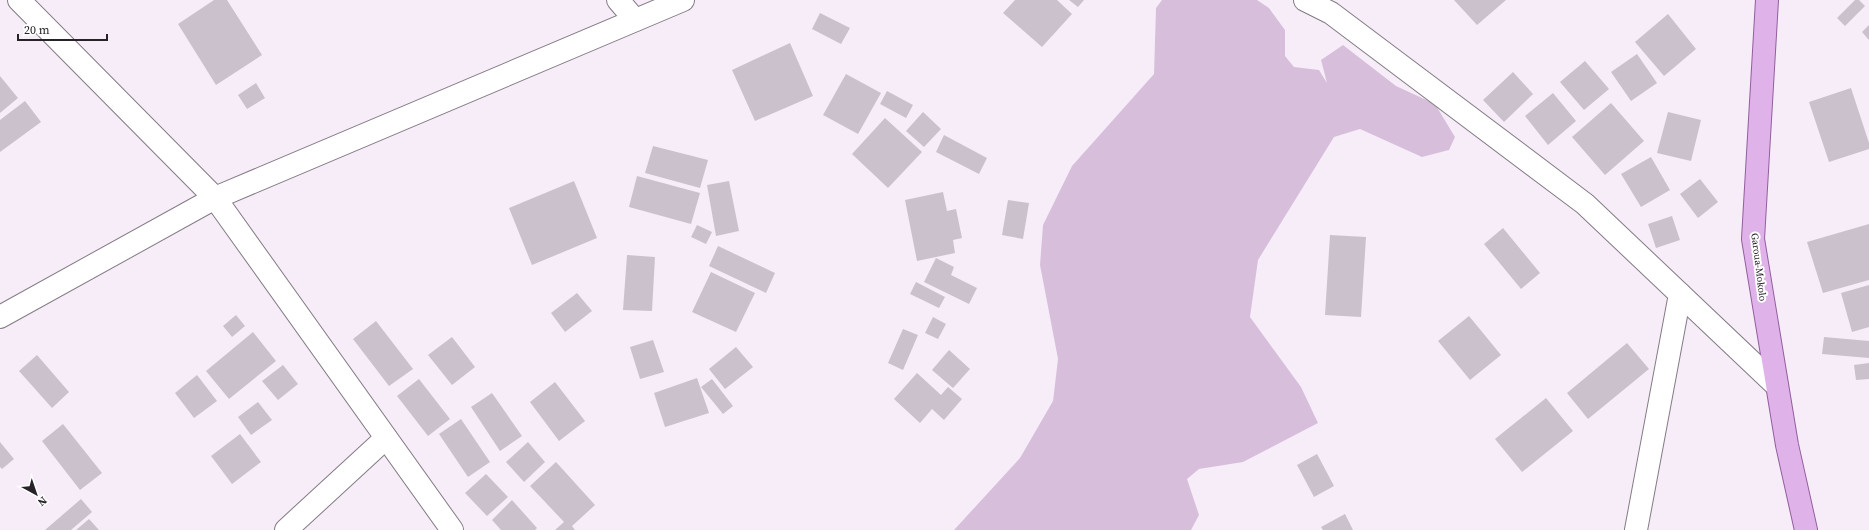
<svg xmlns="http://www.w3.org/2000/svg" width="1869" height="530" viewBox="0 0 1869 530" font-family="'Source Serif 4',serif">
  <style>
    .green { fill: #d7bfdc }
    .building { fill: #cbc1cd }
    .lines { fill: none; stroke-linecap: round; stroke-linejoin: round }
    .street-casing { stroke: #847b85; stroke-width: 24 }
    .secondary-casing { stroke: #847b85; stroke-width: 24 }
    .primary-casing { stroke: #925e9d; stroke-width: 24 }
    .street { stroke: #fff; stroke-width: 22 }
    .secondary { stroke: #fff; stroke-width: 22 }
    .primary { stroke: #e0b2ea; stroke-width: 22 }
    .labels { text-anchor: middle; dominant-baseline: central; stroke-width: 4; stroke-linejoin: round; paint-order: stroke }
    .street-label { font-size: 10px; fill: #262227; stroke: #fefefe }
  </style>
  <rect width="100%" height="100%" fill="#f7edf9"/>
  <path class="green" d="M1162,0h95l12,8 16,22v26l9,11 25,3 8,13 -6,-23 22,-15 53,41 39,18 20,33 -6,13 -27,7 -62,-28 -26,8 -76,123 -8,57 51,70 17,36 -75,39 -44,7 -12,10 12,36 -8,15h-237l66,-72 33,-57 5,-42 -18,-94 3,-40 29,-59 82,-92 2,-66z"/>
  <g class="building">
    <path d="M214,0h13l35,55 -46,30 -38,-61z"/>
    <path d="M1015,0h42l15,14 -30,33 -39,-34z"/>
    <path d="M1069,0h15l-6,7z"/>
    <path d="M1454,0h52l-29,25z"/>
    <path d="M1855,0h4l6,6 -20,20 -8,-8z"/>
    <path d="M820,13l30,15 -9,16 -29,-15z"/>
    <path d="M1668,14l28,35 -32,27 -29,-34z"/>
    <path d="M1869,25v15l-7,-8z"/>
    <path d="M790,43l23,53 -58,25 -23,-51z"/>
    <path d="M1637,54l20,29 -26,18 -20,-29z"/>
    <path d="M1585,61l24,28 -25,21 -24,-28z"/>
    <path d="M1513,72l20,22 -29,28 -21,-22z"/>
    <path d="M846,74l35,19 -23,41 -35,-19z"/>
    <path d="M0,76l18,22 -18,15z"/>
    <path d="M256,83l9,15 -18,11 -9,-14z"/>
    <path d="M1851,88l18,55v6l-40,13 -20,-60z"/>
    <path d="M887,91l26,14 -7,13 -26,-14z"/>
    <path d="M1553,93l23,28 -28,24 -23,-29z"/>
    <path d="M25,101l16,21 -41,30v-32z"/>
    <path d="M1611,103l33,38 -39,34 -33,-38z"/>
    <path d="M923,112l18,17 -17,18 -18,-16z"/>
    <path d="M1668,112l33,8 -10,41 -34,-8z"/>
    <path d="M885,118l37,34 -34,36 -36,-34z"/>
    <path d="M944,135l43,23 -8,16 -43,-22z"/>
    <path d="M653,146l55,14 -8,28 -55,-15z"/>
    <path d="M1651,157l19,33 -29,17 -20,-33z"/>
    <path d="M637,176l63,17 -9,31 -62,-17z"/>
    <path d="M1700,179l18,23 -20,16 -18,-24z"/>
    <path d="M574,181l23,57 -65,27 -23,-57z"/>
    <path d="M729,181l10,50 -23,5 -9,-51z"/>
    <path d="M943,192l4,19 9,-2 6,29 -9,2 2,13 -38,8 -12,-61z"/>
    <path d="M1008,200l21,3 -6,36 -21,-4z"/>
    <path d="M1672,216l8,24 -24,8 -8,-24z"/>
    <path d="M1869,224v56l-46,13 -16,-51z"/>
    <path d="M697,225l15,7 -6,12 -15,-7z"/>
    <path d="M1503,228l37,45 -19,16 -37,-45z"/>
    <path d="M1330,235l36,2 -5,80 -36,-2z"/>
    <path d="M718,246l57,27 -9,20 -57,-27z"/>
    <path d="M627,255l28,2 -3,54 -29,-1z"/>
    <path d="M936,258l18,9 -3,8 26,13 -8,16 -45,-22z"/>
    <path d="M711,272l44,21 -19,39 -44,-20z"/>
    <path d="M916,282l29,15 -6,11 -29,-14z"/>
    <path d="M1869,285v42l-17,5 -11,-39z"/>
    <path d="M577,293l15,18 -27,21 -14,-19z"/>
    <path d="M236,315l9,11 -13,11 -9,-11z"/>
    <path d="M1469,316l32,39 -31,25 -32,-39z"/>
    <path d="M933,317l13,7 -8,15 -13,-6z"/>
    <path d="M376,321l37,48 -24,17 -36,-47z"/>
    <path d="M903,329l15,6 -15,35 -15,-7z"/>
    <path d="M253,332l23,29 -47,38 -23,-28z"/>
    <path d="M452,337l23,30 -23,18 -24,-30z"/>
    <path d="M1824,337l45,4v17l-47,-4z"/>
    <path d="M653,340l11,32 -24,7 -10,-32z"/>
    <path d="M1627,343l22,26 -61,50 -21,-26z"/>
    <path d="M736,347l17,20 -28,22 -16,-20z"/>
    <path d="M949,350l21,19 -17,19 -21,-18z"/>
    <path d="M37,355l32,37 -17,16 -33,-37z"/>
    <path d="M1869,363v16l-13,1 -2,-15z"/>
    <path d="M283,365l15,19 -20,16 -16,-19z"/>
    <path d="M917,373l24,22 7,-8 14,12 -18,21 -12,-11 -12,14 -26,-24z"/>
    <path d="M197,375l20,26 -23,17 -19,-25z"/>
    <path d="M697,378l12,35 -44,14 -11,-34z"/>
    <path d="M419,379l31,40 -22,17 -31,-40z"/>
    <path d="M712,379l21,27 -10,8 -22,-27z"/>
    <path d="M555,382l30,39 -26,20 -29,-39z"/>
    <path d="M492,393l30,43 -22,15 -29,-44z"/>
    <path d="M1546,398l27,33 -51,41 -27,-33z"/>
    <path d="M258,402l14,18 -21,15 -13,-18z"/>
    <path d="M461,419l29,43 -22,15 -29,-43z"/>
    <path d="M63,424l39,49 -22,17 -38,-49z"/>
    <path d="M240,434l21,28 -29,22 -21,-28z"/>
    <path d="M0,442l14,17 -12,10 -2,-2z"/>
    <path d="M528,442l17,20 -21,20 -18,-20z"/>
    <path d="M1317,454l17,32 -20,11 -17,-32z"/>
    <path d="M556,462l39,43 -23,21 3,4h-20l9,-8 -34,-36z"/>
    <path d="M486,474l22,23 -21,19 -22,-23z"/>
    <path d="M81,499l11,13 -21,18h-26z"/>
    <path d="M512,500l25,28 -2,2h-34l-9,-10z"/>
    <path d="M1345,514l8,16h-30l-2,-3z"/>
    <path d="M89,519l10,11h-23z"/>
  </g>
  <g class="lines">
    <g class="street-casing">
      <g id="street">
        <path d="M618,0l17,20"/>
        <path d="M215,198l237,332"/>
        <path d="M286,530l100,-92"/>
        <path d="M1636,530l44,-236"/>
      </g>
    </g>
    <g class="secondary-casing">
      <g id="secondary">
        <path d="M19,0l196,198 468,-198"/>
        <path d="M1305,0l26,13 254,191 192,182"/>
        <path d="M0,317l215,-119"/>
      </g>
    </g>
    <g class="primary-casing">
      <path id="primary" d="M1767,0l-14,239 34,206 19,85"/>
    </g>
    <use href="#street" class="street"/>
    <use href="#secondary" class="secondary"/>
    <use href="#primary" class="primary"/>
  </g>
  <g class="labels">
    <g class="street-label">
      <text transform="translate(1759 267) rotate(83)">Garoua-Mokolo</text>
    </g>
  </g>
  <g transform="translate(36 494) rotate(140)" stroke="#fefefe" stroke-width="3" paint-order="stroke">
  <path d="M0-3L7 15L0 10L-7 15Z" fill="#262227"/>
  <text y="-6" font-size="11" font-weight="bold" text-anchor="middle" fill="#262227">N</text>
  </g>
  <path d="M18 34v6h89v-6" fill="none" stroke="#262227" stroke-width="2"/>
  <text x="24" y="34" font-size="12" fill="#262227" stroke="#fefefe" stroke-width="3" paint-order="stroke">20 m</text>
</svg>
